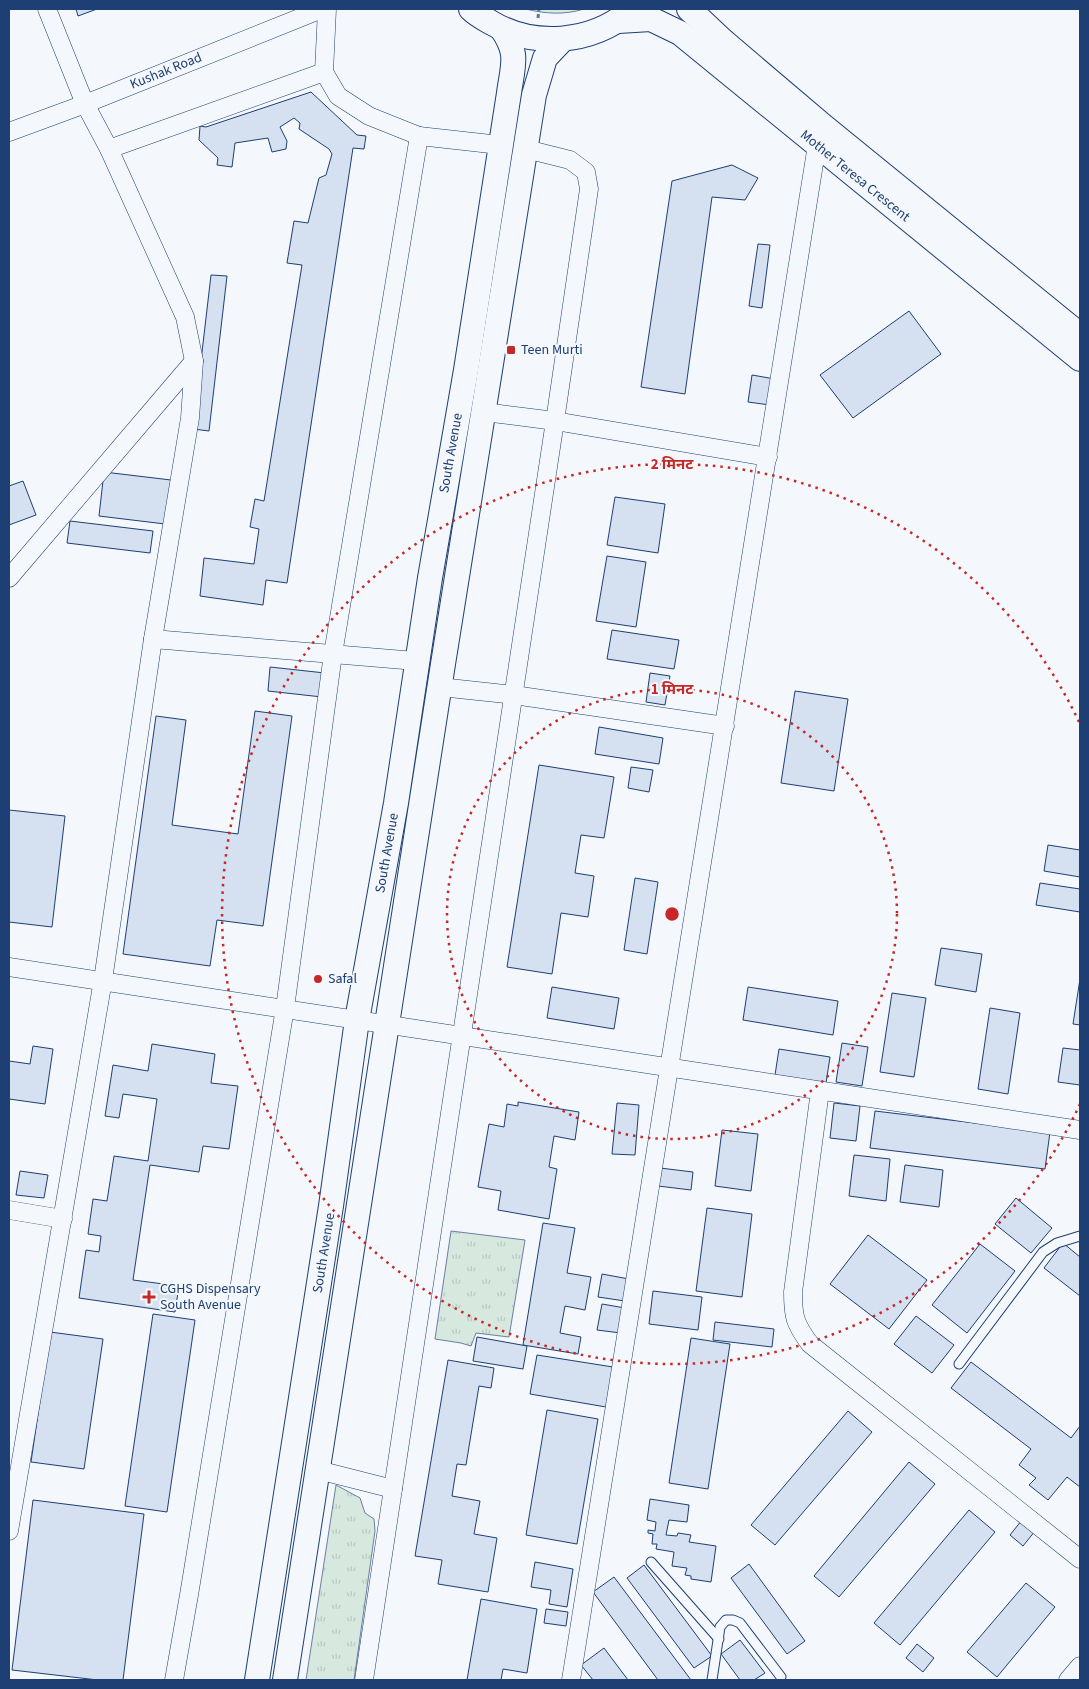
<svg xmlns="http://www.w3.org/2000/svg" width="1089" height="1689" viewBox="0 0 1089 1689" font-family="'Source Sans 3','Noto Sans Devanagari',sans-serif">
  <style>
    .grass { fill: url(#grass-tufts); stroke: #687fa3 }
    .building { fill: #d5e0f0; stroke: #1d3f73 }
    .lines { fill: none; stroke-linecap: round; stroke-linejoin: round }
    .service-casing { stroke: #1d3f73; stroke-width: 11 }
    .minor-casing { stroke: #1d3f73; stroke-width: 19 }
    .secondary-casing { stroke: #1d3f73; stroke-width: 26 }
    .path { stroke: #5e769c; stroke-width: 3; stroke-dasharray: 4 2.5; stroke-linecap: butt }
    .service { stroke: #f4f7fb; stroke-width: 9 }
    .minor { stroke: #f4f7fb; stroke-width: 18 }
    .secondary { stroke: #f4f7fb; stroke-width: 24 }
    .ring { fill: none; stroke: #c62828; stroke-width: 2.5; stroke-dasharray: 2.5 5 }
    .poi-dot { fill: #c62828; stroke: #f4f7fb; stroke-width: 2 }
    .labels { text-anchor: middle; dominant-baseline: central; stroke-width: 4; stroke-linejoin: round; paint-order: stroke }
    .street-label { font-size: 14px; fill: #1d3f73; stroke: #f4f7fb }
    .poi-label { font-size: 14px; fill: #1d3f73; stroke: #f4f7fb; text-anchor: start }
    .centre { fill: #c62828; stroke: #f4f7fb; stroke-width: 2.5 }
    .ring-label { font-size: 15px; text-anchor: middle; font-weight: bold; fill: #c62828; stroke: #f4f7fb; stroke-width: 4; stroke-linejoin: round; paint-order: stroke }
  </style>
  <defs>
    <pattern id="grass-tufts" width="24" height="20" patternUnits="userSpaceOnUse" patternTransform="scale(1.25)"><rect width="24" height="20" fill="#d7e8df"/><path d="M3 7l-1-3M5 7V3M7 7l1-3M15 17l-1-3M17 17v-4M19 17l1-3" fill="none" stroke="#b8c8c3"/></pattern>
  </defs>
  <rect width="100%" height="100%" fill="#f4f7fb"/>
  <g class="grass">
    <path d="M526,9h58c-19,6 -39,5 -58,0z"/>
    <path d="M451,1231l74,9 -16,97 -33,-4 -5,13 -10,-3 -26,-4z"/>
    <path d="M336,1485l24,13 5,15 9,6 1,12 -21,149h-48z"/>
  </g>
  <g class="building">
    <path d="M76,9h21l-19,7z"/>
    <path d="M311,92l46,43 9,1 -2,13 -11,-1 -66,435 -21,-3 -3,25 -63,-9 4,-38 50,6 5,-35 -9,-2 5,-28 9,2 38,-236 -15,-2 7,-42 14,2 11,-45 7,-3 6,-21 -3,-5 -30,-20 1,-6 -6,-5 -14,9 7,14 -1,8 -14,3 -4,-14 -33,5 -3,24 -15,-2 1,-7 -19,-18 1,-14 6,1z"/>
    <path d="M732,165l26,13 -13,22 -33,-3 -27,197 -44,-7 31,-206z"/>
    <path d="M758,244l12,1 -8,63 -13,-2z"/>
    <path d="M211,275l16,1 -18,155 -16,-2z"/>
    <path d="M909,311l32,43 -88,64 -33,-43z"/>
    <path d="M752,375l23,4 -5,26 -22,-3z"/>
    <path d="M104,472l67,8 -6,44 -66,-8z"/>
    <path d="M23,481l13,34 -27,10v-39z"/>
    <path d="M615,497l50,7 -7,49 -51,-8z"/>
    <path d="M70,521l83,10 -3,22 -83,-10z"/>
    <path d="M607,556l39,6 -10,65 -40,-6z"/>
    <path d="M612,630l67,10 -5,29 -67,-10z"/>
    <path d="M270,667l55,6 -3,24 -54,-6z"/>
    <path d="M650,673l20,3 -5,29 -19,-3z"/>
    <path d="M795,691l53,8 -14,92 -53,-8z"/>
    <path d="M255,711l37,5 -29,210 -46,-6 -7,46 -87,-12 33,-238 30,4 -14,105 66,9z"/>
    <path d="M599,727l64,11 -4,26 -64,-10z"/>
    <path d="M539,765l75,12 -10,61 -23,-3 -6,38 19,3 -6,41 -27,-4 -9,61 -45,-7z"/>
    <path d="M631,767l22,3 -4,22 -21,-4z"/>
    <path d="M9,810l56,6 -13,111 -43,-5z"/>
    <path d="M1048,845l32,5v27l-36,-6z"/>
    <path d="M635,878l23,4 -11,72 -23,-4z"/>
    <path d="M1040,883l40,6v23l-44,-7z"/>
    <path d="M941,948l41,6 -6,38 -41,-7z"/>
    <path d="M1080,979v46l-7,-1z"/>
    <path d="M552,987l67,11 -5,31 -67,-11z"/>
    <path d="M748,987l90,14 -5,34 -90,-15z"/>
    <path d="M892,993l34,5 -12,79 -34,-5z"/>
    <path d="M990,1008l30,5 -12,81 -30,-5z"/>
    <path d="M842,1043l26,4 -6,39 -26,-4z"/>
    <path d="M152,1044l63,10 -4,29 27,3 -9,63 -26,-3 -4,26 -49,-7 -17,115 46,6 -4,26 -96,-14 7,-48 13,2 2,-16 -13,-2 5,-35 14,2 7,-45 34,5 9,-62 -34,-5 -4,24 -14,-2 8,-51 35,6z"/>
    <path d="M33,1046l20,3 -8,55 -36,-5v-38l21,3z"/>
    <path d="M1063,1048l17,2v35l-22,-3z"/>
    <path d="M779,1049l51,8 -4,26 -51,-8z"/>
    <path d="M518,1102l61,10 -4,28 -21,-4 -5,31 8,2 -8,50 -51,-9 3,-19 -23,-4 11,-63 15,3 3,-23 11,2z"/>
    <path d="M617,1103l22,2 -4,50 -23,-1z"/>
    <path d="M834,1103l26,3 -4,35 -26,-3z"/>
    <path d="M875,1111l175,21 -5,37 -175,-21z"/>
    <path d="M722,1130l36,4 -7,57 -36,-5z"/>
    <path d="M854,1155l36,4 -4,42 -37,-5z"/>
    <path d="M905,1165l38,5 -4,37 -39,-5z"/>
    <path d="M660,1168l33,4 -2,18 -33,-4z"/>
    <path d="M20,1171l28,4 -4,23 -28,-3z"/>
    <path d="M1016,1198l36,30 -21,25 -36,-29z"/>
    <path d="M707,1208l45,6 -10,83 -46,-6z"/>
    <path d="M543,1223l32,5 -8,45 24,4 -6,33 -20,-4 -5,27 21,4 -3,17 -55,-9z"/>
    <path d="M868,1235l59,45 -38,49 -59,-45z"/>
    <path d="M1063,1243l17,14v39l-36,-28z"/>
    <path d="M980,1244l35,27 -48,62 -35,-28z"/>
    <path d="M602,1274l27,5 -4,22 -27,-4z"/>
    <path d="M653,1291l49,6 -4,33 -49,-6z"/>
    <path d="M602,1304l23,4 -4,25 -24,-3z"/>
    <path d="M153,1314l42,6 -28,192 -42,-6z"/>
    <path d="M916,1316l38,29 -22,28 -38,-29z"/>
    <path d="M715,1322l59,7 -2,18 -59,-7z"/>
    <path d="M50,1332l53,7 -19,130 -53,-7z"/>
    <path d="M477,1337l50,9 -4,23 -50,-8z"/>
    <path d="M691,1338l39,6 -22,145 -39,-6z"/>
    <path d="M537,1355l76,12 -7,40 -76,-13z"/>
    <path d="M448,1360l46,8 -3,20 -12,-2 -13,79 -9,-1 -5,32 28,5 -6,33 23,4 -9,54 -50,-8 4,-24 -27,-4z"/>
    <path d="M971,1362l100,76 9,-12v61l-13,-10 -19,23 -19,-15 7,-7 -17,-13 12,-16 -80,-61z"/>
    <path d="M547,1410l51,9 -21,125 -51,-9z"/>
    <path d="M848,1411l24,21 -97,113 -24,-20z"/>
    <path d="M909,1462l26,22 -96,113 -25,-21z"/>
    <path d="M650,1499l39,6 -2,17 -18,-2 -3,15 11,1 1,-3 13,2 -2,7 27,4 -5,36 -20,-3v-3l-6,-1 2,-7 -15,-2 2,-14 -18,-3 1,-5h-5l1,-10 -5,-1v-3l7,1 1,-9 -9,-2z"/>
    <path d="M33,1500l111,14 -21,166h-25l-86,-10z"/>
    <path d="M969,1510l26,22 -95,113 -26,-22z"/>
    <path d="M1022,1520l13,11 -12,15 -13,-11z"/>
    <path d="M535,1562l38,7 -6,38 -18,-3 2,-14 -20,-3z"/>
    <path d="M749,1564l56,77 -18,13 -56,-76z"/>
    <path d="M644,1565l68,91 -18,12 -67,-90z"/>
    <path d="M614,1577l77,103h-33l-65,-88z"/>
    <path d="M1026,1583l29,24 -58,70 -30,-25z"/>
    <path d="M481,1599l56,10 -10,64 -24,-4 -2,11h-34z"/>
    <path d="M546,1609l22,3 -2,14 -22,-3z"/>
    <path d="M740,1640l25,33 -11,7h-14l-19,-26z"/>
    <path d="M917,1644l17,14 -11,14 -17,-14z"/>
    <path d="M604,1648l24,32h-35l-12,-15z"/>
  </g>
  <g class="lines">
    <g class="service-casing">
      <g id="service">
        <path d="M959,1364l84,-112 14,-9 23,-7"/>
        <path d="M651,1562l68,77"/>
        <path d="M712,1680l8,-53 6,-7h7l7,3 41,54"/>
      </g>
    </g>
    <g class="minor-casing">
      <g id="minor">
        <path d="M327,9l-3,63 14,24 31,20 50,20"/>
        <path d="M9,132l76,-28 237,-95"/>
        <path d="M109,149l215,-77"/>
        <path d="M484,412l71,9 213,36"/>
        <path d="M9,578l185,-217"/>
        <path d="M153,639l263,22"/>
        <path d="M440,687l74,8 211,31"/>
        <path d="M9,967l1071,163"/>
        <path d="M820,1091l-27,201c0,25 2,32 17,52l270,215"/>
        <path d="M9,1210l54,9"/>
        <path d="M318,1470l75,19"/>
        <path d="M9,1531l94,-551 50,-341 37,-221 4,-57 -9,-44 -76,-168 -24,-45 -38,-95"/>
        <path d="M174,1680l15,-85 96,-587 48,-354 86,-518 81,9"/>
        <path d="M364,1680l191,-1259 34,-232 -3,-17 -16,-12 -44,-11"/>
        <path d="M571,1680l246,-1535"/>
        <path d="M1068,1680l12,-14"/>
      </g>
    </g>
    <g class="secondary-casing">
      <g id="secondary">
        <path d="M471,9c5,5 12,9 19,13 43,26 101,22 140,-11"/>
        <path d="M689,9l34,32 100,85 257,209"/>
        <path d="M618,21l33,-2 29,14 400,326"/>
        <path d="M257,1680l74,-474 26,-186 39,-217 34,-225 36,-208 43,-277c4,-29 10,-39 -7,-64"/>
        <path d="M285,1680l158,-1016 91,-569 11,-37 18,-19"/>
      </g>
    </g>
    <path class="path" d="M538,18l1,-9"/>
    <use href="#service" class="service"/>
    <use href="#minor" class="minor"/>
    <use href="#secondary" class="secondary"/>
  </g>
  <g class="ring">
    <circle cx="672" cy="914" r="225"/>
    <path d="M1080 1104A450 450 0 1 1 1080 724"/>
  </g>
  <g class="poi-dot">
    <rect x="506" y="345" width="10" height="10" rx="2.5"/>
    <circle cx="318" cy="979" r="5"/>
    <path d="M146.5 1289.5h5v5h5v5h-5v5h-5v-5h-5v-5h5z"/>
  </g>
  <g class="labels">
    <g class="street-label">
      <text transform="translate(166 71) rotate(-22)">Kushak Road</text>
      <text transform="translate(855 176) rotate(39)">Mother Teresa Crescent</text>
      <text transform="translate(451 453) rotate(-80)">South Avenue</text>
      <text transform="translate(387 853) rotate(-80)">South Avenue</text>
      <text transform="translate(324 1253) rotate(-81)">South Avenue</text>
    </g>
    <g class="poi-label">
      <text x="521" y="350">Teen Murti</text>
      <text x="328" y="979">Safal</text>
      <text x="160" y="1289">CGHS Dispensary<tspan x="160" dy="16">South Avenue</tspan></text>
    </g>
  </g>
  <circle cx="672" cy="914" r="8" class="centre"/>
  <g class="ring-label">
    <text x="672" y="469">2 मिनट</text>
    <text x="672" y="694">1 मिनट</text>
  </g>
  <rect width="1089" height="1689" fill="none" stroke="#1d3f73" stroke-width="20"/>
</svg>
